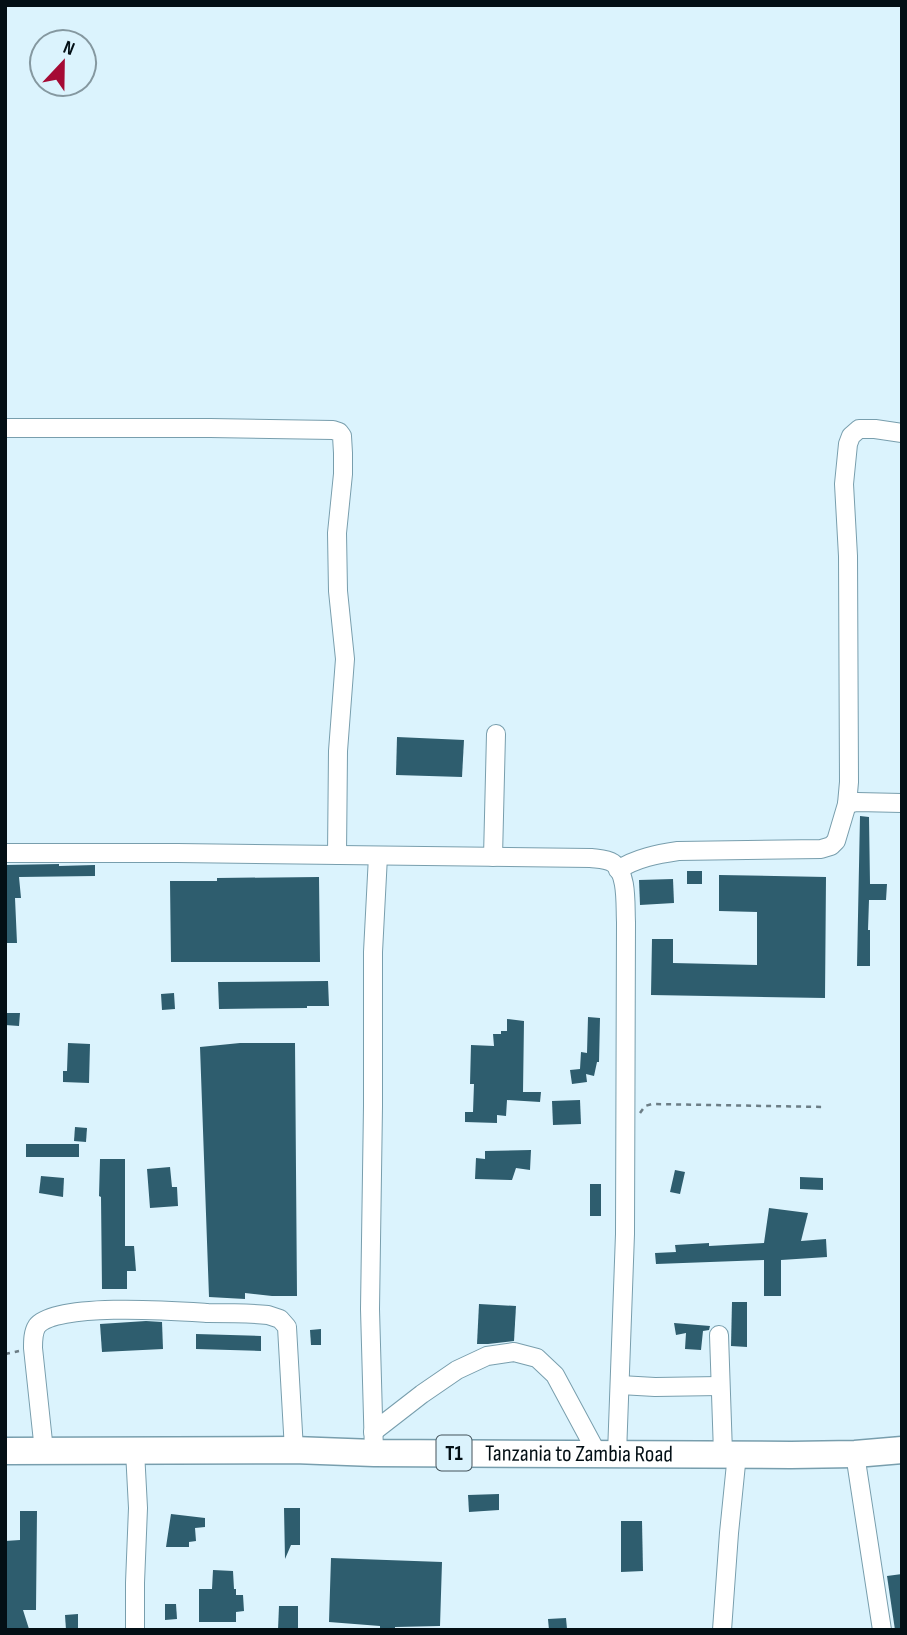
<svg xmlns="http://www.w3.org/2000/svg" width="907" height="1635" viewBox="0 0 907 1635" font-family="'Sofia Sans Condensed',sans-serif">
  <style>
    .building { fill: #2e5d6e }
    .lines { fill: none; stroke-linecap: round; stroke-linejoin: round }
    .minor-casing { stroke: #789ead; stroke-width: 20 }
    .highway-casing { stroke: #789ead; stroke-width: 29 }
    .path { stroke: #6c7d85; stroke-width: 2.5; stroke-dasharray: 5 5; stroke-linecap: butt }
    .minor { stroke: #fff; stroke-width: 18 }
    .highway { stroke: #fff; stroke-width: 26 }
    .labels { text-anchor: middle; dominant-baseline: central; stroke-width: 7; stroke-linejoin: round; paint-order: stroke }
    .shield { fill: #dbf3fd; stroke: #44535b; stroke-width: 2 }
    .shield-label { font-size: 21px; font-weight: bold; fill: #030f15 }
    .street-label { font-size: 23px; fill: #030f15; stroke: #dbf3fd }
  </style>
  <rect width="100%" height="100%" fill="#dbf3fd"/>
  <g class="building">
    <path d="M397,737l67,3 -2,37 -66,-2z"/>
    <path d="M860,816l9,1 1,67h17l-1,16h-17l-1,30h2v36h-13z"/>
    <path d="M59,864v2l36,-1v11l-76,1 2,21h-6l2,45h-12v-78z"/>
    <rect x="687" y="871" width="15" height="13"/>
    <path d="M719,875l107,2 -1,121 -174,-3 1,-56h21v24l84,2v-53l-38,-1z"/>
    <path d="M319,877l1,85h-149l-1,-81h47v-3z"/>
    <path d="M673,879l1,24 -34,2 -1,-25z"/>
    <path d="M328,981l1,25h-22v2l-88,1 -1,-27z"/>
    <path d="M174,993l1,16 -13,1 -1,-16z"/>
    <path d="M7,1013h13l-1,13 -14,-1v-10h2z"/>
    <path d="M588,1017l12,1 -1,44h-2l-3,14 -8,-2 1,8 -15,2 -2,-14 10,-1 1,-17 6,1z"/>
    <path d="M507,1019l17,2 -1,71h18l-1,10 -33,-2 -1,16 -9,-1v8l-32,-1v-10h8l1,-28h-4l1,-39 23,1 -1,-12h8v-3h6z"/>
    <path d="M68,1043l22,1 -1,39 -26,-1v-11h4z"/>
    <path d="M240,1043h55l2,253h-25l-27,-3v6l-36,-2 -9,-250z"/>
    <path d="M580,1100l1,24 -28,1 -1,-24z"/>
    <path d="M75,1127l12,1 -1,14 -12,-1z"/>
    <rect x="26" y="1144" width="53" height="13"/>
    <path d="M531,1150l-1,20 -14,-2 -4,12 -37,-1 1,-21 9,1v-8z"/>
    <path d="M100,1159h25v87h9l2,25h-9v18h-25l-1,-92 -2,-1z"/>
    <path d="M170,1167l2,20h5l1,19 -28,2 -3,-39z"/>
    <path d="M675,1170l10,2 -5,22 -10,-2z"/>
    <path d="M41,1176l23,2 -1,19 -24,-4z"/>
    <path d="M800,1177l23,1v12l-23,-1z"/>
    <rect x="590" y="1184" width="11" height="32"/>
    <path d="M769,1208l39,5 -7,28 25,-2 1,18 -46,3v36h-17v-36l-108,4 -1,-11 21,-1 -1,-7 34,-2v3l55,-3z"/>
    <path d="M732,1302h15v45l-16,-1z"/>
    <path d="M479,1304l37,2 -2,35 -26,3h-11z"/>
    <path d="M146,1321l16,1 1,27 -61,3 -2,-28z"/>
    <path d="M674,1323l36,3 -1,4 -6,1 -2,19 -16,-1 1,-16 -10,2z"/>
    <path d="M321,1329v16h-10l-1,-15z"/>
    <path d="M196,1334l65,2v15l-65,-2z"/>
    <path d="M499,1494v16l-30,2 -1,-17z"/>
    <path d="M284,1508h16v37h-9l-6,14z"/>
    <path d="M20,1511h17l-1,99h-13l6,19 -24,-1v-87l15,-1z"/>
    <path d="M171,1514l34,4v9l-10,1 1,13 -7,1v5h-23z"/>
    <path d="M621,1521h21l1,50 -22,1z"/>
    <path d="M331,1558l111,4 -2,64 -45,1v3h-15v-4l-51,-4z"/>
    <path d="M213,1570l20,1 1,18h2v6h7l1,16 -8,1v10h-37v-33h13z"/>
    <path d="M902,1574v56h-7l-8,-54z"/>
    <path d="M165,1604h11l1,15 -12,1z"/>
    <path d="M279,1606h19v24h-20z"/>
    <path d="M78,1614v16h-12l-1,-15z"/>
    <path d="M566,1618l1,11 -18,1 -1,-11z"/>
  </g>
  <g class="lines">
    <g class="minor-casing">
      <g id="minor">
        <path d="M5,428h205l123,2 6,2 3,4 1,17v21l-6,59 1,58 7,68 -7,92 -1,104"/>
        <path d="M847,804l10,-2 45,1"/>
        <path d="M5,853h172l414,5c7,1 16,1 22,5 15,10 12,43 13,59l-1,312 -8,220"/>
        <path d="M493,857l3,-123"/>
        <path d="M618,870c18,-12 40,-16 60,-19l143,-2 10,-3 5,-5 11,-37 2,-22 -1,-226 -4,-72 4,-40 3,-8 8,-7h16l27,4"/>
        <path d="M719,1335l4,118"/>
        <path d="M620,1385l35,2 65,-1"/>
        <path d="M373,1432l49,-38 35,-24 30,-14 27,-4 23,6 18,17 42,78"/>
        <path d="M44,1451l-11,-103c0,-7 0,-16 4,-22 18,-24 140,-15 171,-13 20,0 40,0 60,2l12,4 7,8 7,123"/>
        <path d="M135,1451l3,57 -3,75v47"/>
        <path d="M374,1453l-4,-144 3,-203v-154l5,-96"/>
        <path d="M855,1454l27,176"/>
        <path d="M722,1630l7,-97 8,-79"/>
      </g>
    </g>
    <g class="highway-casing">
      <g id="highway">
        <path id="s1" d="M5,1451l289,-1 80,3 417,2 64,-1 47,-4"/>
      </g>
    </g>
    <g class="path">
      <path d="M640,1113l5,-7 7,-2 174,3"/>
      <path d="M5,1354l14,-3"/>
    </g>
    <use href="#minor" class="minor"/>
    <use href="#highway" class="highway"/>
  </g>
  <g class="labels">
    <rect class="shield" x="436.5" y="1435.5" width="35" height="35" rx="5"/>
    <g class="shield-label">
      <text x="454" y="1453">T1</text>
    </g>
    <g class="street-label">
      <text stroke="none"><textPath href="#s1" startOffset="574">Tanzania to Zambia Road</textPath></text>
    </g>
  </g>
  <rect width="907" height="1635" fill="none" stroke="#030f15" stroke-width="14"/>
  <g transform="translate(63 63) rotate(22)"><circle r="33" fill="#dbf3fd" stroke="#8598a0" stroke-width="2"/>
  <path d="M0-5L12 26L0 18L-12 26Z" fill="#a50a34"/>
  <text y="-10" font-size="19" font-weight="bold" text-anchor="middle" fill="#030f15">N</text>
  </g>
</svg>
